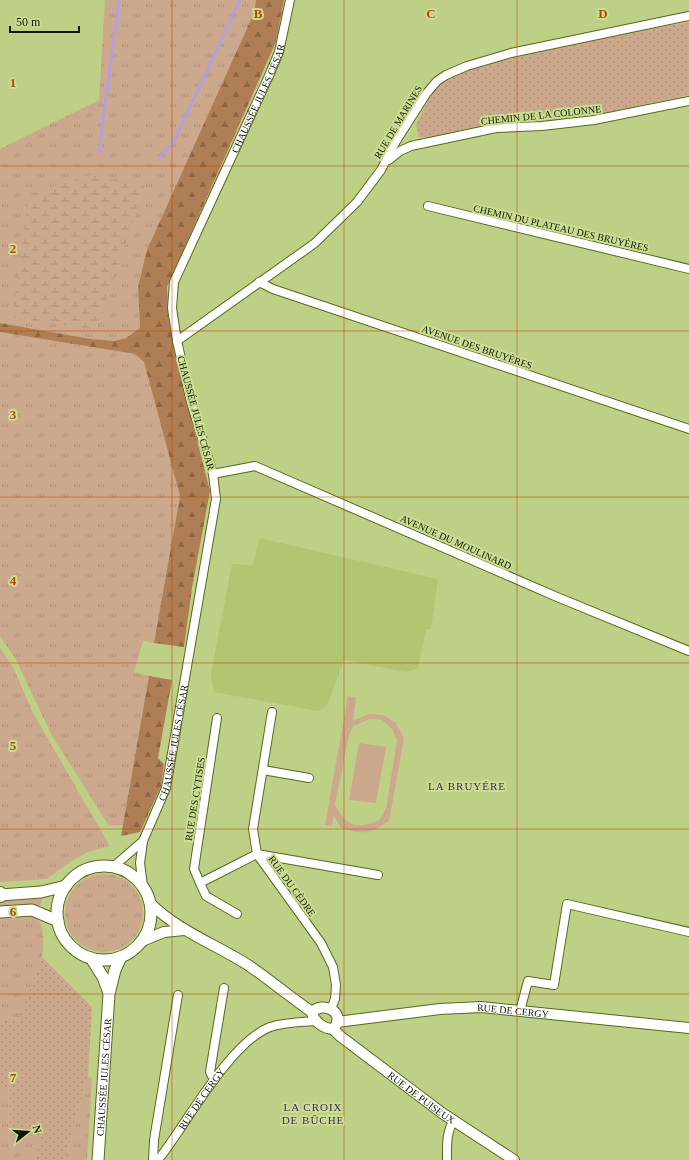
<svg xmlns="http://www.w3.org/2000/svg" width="689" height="1160" viewBox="0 0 689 1160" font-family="'Times New Roman',serif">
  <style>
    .built { fill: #b1c572 }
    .grass { fill: url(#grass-tufts) }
    .forest { fill: url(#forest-firs) }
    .wetland { fill: url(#wetland-marsh) }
    .park { fill: url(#park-dots) }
    .pitch { fill: #cca98d; fill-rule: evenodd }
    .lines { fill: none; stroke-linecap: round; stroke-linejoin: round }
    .stream { stroke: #b5a1da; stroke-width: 3 }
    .minor-casing { stroke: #59681d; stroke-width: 10 }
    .tertiary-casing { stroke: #59681d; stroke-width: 12 }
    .secondary-casing { stroke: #59681d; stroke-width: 13 }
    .trunk-casing { stroke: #59681d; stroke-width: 16 }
    .minor { stroke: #fff; stroke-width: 8 }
    .tertiary { stroke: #fff; stroke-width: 10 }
    .secondary { stroke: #fff; stroke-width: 11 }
    .trunk { stroke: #fff; stroke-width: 14 }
    .grid { fill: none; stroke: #b24809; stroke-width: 1; stroke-opacity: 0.55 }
    .labels { text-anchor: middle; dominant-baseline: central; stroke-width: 4; stroke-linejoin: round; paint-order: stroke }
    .street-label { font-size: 10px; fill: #101600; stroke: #cadd92 }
    .neighbourhood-label { font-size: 11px; letter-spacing: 1px; fill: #412963; stroke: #cadd92 }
    .grid-label { font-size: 13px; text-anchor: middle; font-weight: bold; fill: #b24809; stroke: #cadd92; stroke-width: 4; stroke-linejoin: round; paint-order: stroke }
  </style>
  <defs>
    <pattern id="grass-tufts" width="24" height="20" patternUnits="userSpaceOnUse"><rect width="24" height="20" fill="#cca98d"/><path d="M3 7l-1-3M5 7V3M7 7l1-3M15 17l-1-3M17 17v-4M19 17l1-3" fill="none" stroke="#ae9178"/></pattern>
    <pattern id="forest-firs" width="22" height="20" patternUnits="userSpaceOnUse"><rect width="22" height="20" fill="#b07e55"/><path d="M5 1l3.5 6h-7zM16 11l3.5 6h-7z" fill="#8e6644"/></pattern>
    <pattern id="wetland-marsh" width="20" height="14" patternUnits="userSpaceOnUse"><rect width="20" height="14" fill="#cca98d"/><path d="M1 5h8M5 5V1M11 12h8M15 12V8" fill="none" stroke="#ae9178"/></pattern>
    <pattern id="park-dots" width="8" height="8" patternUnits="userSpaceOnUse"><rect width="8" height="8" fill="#cca98d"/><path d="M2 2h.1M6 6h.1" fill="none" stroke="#ae9178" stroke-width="1.8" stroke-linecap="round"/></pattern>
  </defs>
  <rect width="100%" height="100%" fill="#bdd085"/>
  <path class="built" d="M259,538l179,41 -7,50h-5l-8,39 -12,4 -62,-12 -17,46 -9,5 -104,-19 -3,-18 21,-110 21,1z"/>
  <g class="grass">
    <path d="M105,0h151l-2,13 -116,274 2,41 -14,10 -10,3 -25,-2 -91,-16v-174l99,-49z"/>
    <path d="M0,332l135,22 9,8 36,134 -26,147 -11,-2 -9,31 15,4 -26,149 -14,1 -58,-92 -36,-76 -15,-22z"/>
    <path d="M0,648l13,19 20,46 77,133 -22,6 -15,8 -26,19 -47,3z"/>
    <circle cx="104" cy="913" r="39"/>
    <path d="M43,897l-3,9 -10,-2 -30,3v-8z"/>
    <path d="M19,916c4,0 9,-1 13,0 14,4 12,30 10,41l-20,62h-22v-101z"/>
    <path d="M88,1077l4,1 -5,82h-22z"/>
    <path d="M0,1085l10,4 -1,47 31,1 -2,23h-38z"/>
  </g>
  <g class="forest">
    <path d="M256,0h28l-8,42 -109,245 1,27 7,40 35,137 -18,97 -8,59 -30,-4 26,-147 -36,-134 -9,-8 -135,-22v-9l91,16 24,2 11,-3 14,-10 -2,-41 9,-37 107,-237z"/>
    <path d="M149,676l23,4 -14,78 6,6 -3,22 -21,46 -19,4z"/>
  </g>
  <path class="wetland" d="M94,174l51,12 -49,144 -84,-13 17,-123z"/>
  <g class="park">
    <path d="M689,22v73l-94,20 -54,6 -48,2 -62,14h-12l-3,-12 19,-39 29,-17 143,-32z"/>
    <path d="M42,957l50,50 -4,70 -23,83h-29l4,-23 -31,-1 1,-47 -10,-4v-66h19z"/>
  </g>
  <g class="pitch">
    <path d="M348,696l8,2 -3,23 16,-7 14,1 12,7 9,16 -15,83c-20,13 -24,14 -48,7l-7,-12 -2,10 -7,-1zM370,719l12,1 10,9 5,12 -11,68 -7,11c-23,10 -32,7 -44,-15l14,-70 4,-9z"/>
    <path d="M359,743l27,4 -10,56 -27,-3z"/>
  </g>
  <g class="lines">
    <g class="stream">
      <path d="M99,152l20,-152"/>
      <path d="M158,159l16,-18 66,-141"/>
    </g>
    <g class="minor-casing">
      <g id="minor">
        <path d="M389,160l11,-9 11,-5 85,-18 46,-2 52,-6 95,-19"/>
        <path d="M428,206l261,63"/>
        <path d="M259,282l14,7 416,140"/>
        <path d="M177,341l138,-98 42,-41 24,-32 15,-29 30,-47 11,-13 9,-6 21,-9 44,-13 178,-37"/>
        <path d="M213,474l42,-8 302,131 132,54"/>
        <path d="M272,712l-19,117 4,25 64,89 12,24 3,18 -1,14 -4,10"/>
        <path d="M263,770l46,8"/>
        <path d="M113,867l30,-26"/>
        <path d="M200,883l-6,-14 23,-151"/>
        <path id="s1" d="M143,886l-3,-23 3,-22 23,-53 50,-289 -3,-25 -22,-72 -14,-61 -5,-33 2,-26 94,-204 11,-26 11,-52"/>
        <path d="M237,914l-31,-18 -6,-13 57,-29 121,21"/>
        <path d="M520,1011l8,-30 26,4 13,-81 122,28"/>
        <path d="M214,1080l-4,-8 14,-84"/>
        <path d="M153,1160l1,-20 24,-145"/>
        <path id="s2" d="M158,1160c28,-35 71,-117 112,-133 15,-5 31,-5 46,-6"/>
        <path d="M447,1160c0,-14 -1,-28 7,-40"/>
      </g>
    </g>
    <g class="tertiary-casing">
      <g id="tertiary">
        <path d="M150,903c28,28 65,41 98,62 22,15 42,32 64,47"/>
        <path d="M142,941l22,-9 20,-2"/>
        <path d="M312,1012c12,-11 33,0 23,15"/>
        <path d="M312,1012c1,9 12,17 21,17"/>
        <path id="s3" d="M337,1022l103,-13 41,-2 208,21"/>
        <path id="s4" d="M333,1029l7,7 102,77 72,47"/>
      </g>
    </g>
    <g class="secondary-casing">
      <g id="secondary">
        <circle cx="104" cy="913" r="47"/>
        <path d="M0,895l41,-3 25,-6"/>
        <path d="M0,912l32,-2 26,11"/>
        <path d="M91,958l12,19 6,16"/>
        <path id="s5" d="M98,1160l11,-166 6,-24 6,-13"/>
      </g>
    </g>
    <g class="trunk-casing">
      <path id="trunk" d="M0,894v1"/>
    </g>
    <use href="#minor" class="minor"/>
    <use href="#tertiary" class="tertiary"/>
    <use href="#secondary" class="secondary"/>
    <use href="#trunk" class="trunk"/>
  </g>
  <path class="grid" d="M172,0v1160M344,0v1160M517,0v1160M0,166h689M0,331h689M0,497h689M0,663h689M0,829h689M0,994h689"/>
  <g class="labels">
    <g class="street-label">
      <text stroke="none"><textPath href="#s1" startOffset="821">CHAUSSÉE JULES CÉSAR</textPath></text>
      <text transform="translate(541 115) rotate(-6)">CHEMIN DE LA COLONNE</text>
      <text transform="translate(398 122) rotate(-59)">RUE DE MARINES</text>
      <text transform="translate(561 228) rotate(13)">CHEMIN DU PLATEAU DES BRUYÈRES</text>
      <text transform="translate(477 347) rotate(19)">AVENUE DES BRUYÈRES</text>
      <text transform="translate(196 413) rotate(75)">CHAUSSÉE JULES CÉSAR</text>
      <text transform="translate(456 542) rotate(24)">AVENUE DU MOULINARD</text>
      <text stroke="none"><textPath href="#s1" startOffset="149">CHAUSSÉE JULES CÉSAR</textPath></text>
      <text transform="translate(195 799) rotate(-81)">RUE DES CYTISES</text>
      <text transform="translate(292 886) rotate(54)">RUE DU CÈDRE</text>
      <text stroke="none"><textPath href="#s3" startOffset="177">RUE DE CERGY</textPath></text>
      <text stroke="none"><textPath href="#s5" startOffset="83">CHAUSSÉE JULES CÉSAR</textPath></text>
      <text stroke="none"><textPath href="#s4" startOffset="112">RUE DE PUISEUX</textPath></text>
      <text stroke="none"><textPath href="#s2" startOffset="75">RUE DE CERGY</textPath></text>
    </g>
    <g class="neighbourhood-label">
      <text x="467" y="786">LA BRUYÉRE</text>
      <text x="313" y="1107">LA CROIX<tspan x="313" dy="13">DE BÛCHE</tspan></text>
    </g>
  </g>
  <g class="grid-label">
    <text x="258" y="18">B</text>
    <text x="431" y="18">C</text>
    <text x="603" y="18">D</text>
    <text x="13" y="87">1</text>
    <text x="13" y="253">2</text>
    <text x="13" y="419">3</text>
    <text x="13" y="585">4</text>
    <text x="13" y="750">5</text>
    <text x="13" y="916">6</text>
    <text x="13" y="1082">7</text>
  </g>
  <g transform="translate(28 1132) rotate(73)" stroke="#cadd92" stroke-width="3" paint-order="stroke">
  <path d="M0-3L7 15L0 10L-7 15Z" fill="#101600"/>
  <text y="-6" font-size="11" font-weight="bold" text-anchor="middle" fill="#101600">N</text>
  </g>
  <path d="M10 26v6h69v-6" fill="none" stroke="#101600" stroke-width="2"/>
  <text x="16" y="26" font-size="12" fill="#101600" stroke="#cadd92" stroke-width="3" paint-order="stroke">50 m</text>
</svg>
